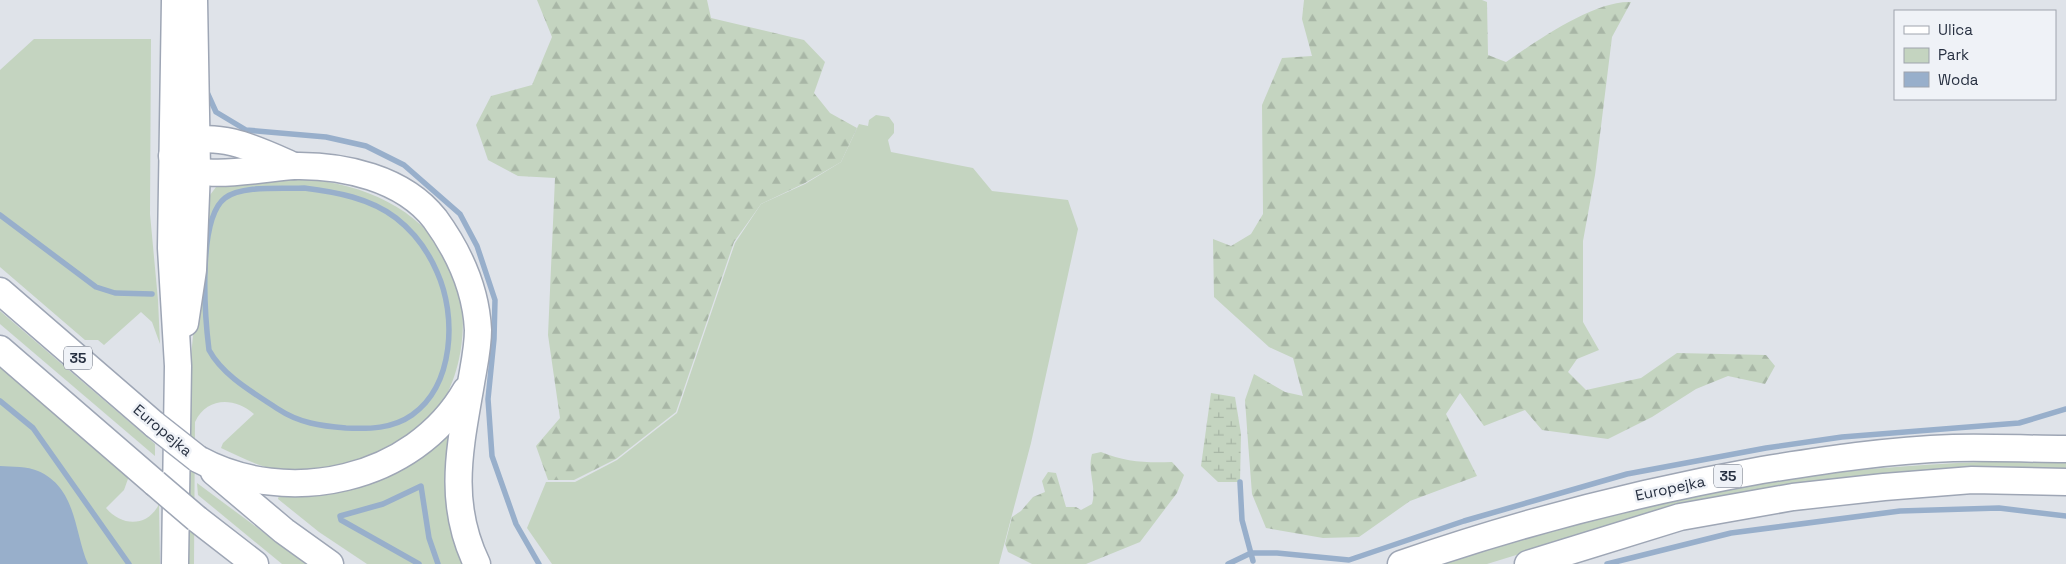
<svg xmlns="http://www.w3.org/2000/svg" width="2066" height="564" viewBox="0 0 2066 564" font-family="'Space Grotesk',sans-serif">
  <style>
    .green { fill: #c4d4c0 }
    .forest { fill: url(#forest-firs) }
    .wetland { fill: url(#wetland-marsh) }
    .water { fill: #98afcb }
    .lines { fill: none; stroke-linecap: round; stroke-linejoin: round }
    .stream { stroke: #98afcb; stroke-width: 5.5 }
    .major-casing { stroke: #9ea6b5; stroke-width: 29 }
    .major { stroke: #fff; stroke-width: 26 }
    .major-bridge-casing { stroke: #9ea6b5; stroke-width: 29; stroke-linecap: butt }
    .major-bridge { stroke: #fff; stroke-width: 26 }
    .labels { text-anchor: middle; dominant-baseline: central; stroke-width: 5; stroke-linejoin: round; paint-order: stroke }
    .shield { fill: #eff2f7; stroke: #636a78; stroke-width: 1 }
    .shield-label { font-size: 14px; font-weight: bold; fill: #273041 }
    .street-label { font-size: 15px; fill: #273041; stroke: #eff2f7 }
  </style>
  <defs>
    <pattern id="forest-firs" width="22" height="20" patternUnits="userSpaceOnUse" patternTransform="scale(1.25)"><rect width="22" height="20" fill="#c4d4c0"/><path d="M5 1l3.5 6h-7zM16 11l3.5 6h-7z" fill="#a8b6a6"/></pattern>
    <pattern id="wetland-marsh" width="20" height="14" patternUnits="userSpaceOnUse" patternTransform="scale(1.25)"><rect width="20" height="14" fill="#c4d4c0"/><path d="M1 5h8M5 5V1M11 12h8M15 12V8" fill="none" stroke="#a8b6a6"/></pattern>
  </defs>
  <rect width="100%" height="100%" fill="#dfe3e9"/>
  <g class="green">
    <path d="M34,39h117l-1,175 8,86 2,44 -8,-22 -11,-10 -37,33 -6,-5h-13l-85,-73v-197z"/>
    <path d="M876,115l13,2 5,7v9l-6,7 3,12 82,16 19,23 76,9 10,29 -47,214 -32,121h-447l-25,-36 19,-46h29l42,-22 60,-47 58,-170 26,-39 44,-20 36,-22 18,-38 9,2 1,-6z"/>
    <path d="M303,179c96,7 173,66 158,169 -4,28 -17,61 -39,81 -9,8 -25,14 -36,20 -9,5 -20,14 -30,16 -15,4 -57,8 -71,6 -23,-2 -44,-14 -64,-23l2,-5 31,-29c-20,-17 -47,-17 -59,8l-1,142h-6l2,-198 17,-167 9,-12 13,-6z"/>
    <path d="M0,311l155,133v12l-155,-132z"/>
    <path d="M0,363l129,113 -5,14 -18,18c16,19 42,19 53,-4l1,60h-160z"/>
    <path d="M447,434h3l-3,72 3,16 15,42h-98l-48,-32 -41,-33 1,-4 40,-1 37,-7z"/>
    <path d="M1983,462h83v8l-491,67 -88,27h-43c69,-24 140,-46 211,-62 108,-24 218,-36 328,-40z"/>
    <path d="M197,483l109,81h-24l-84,-69z"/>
  </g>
  <g class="forest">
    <path d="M537,0h170l4,18 93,22 21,22 -11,31 16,20 27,15 -16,34 -36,21 -44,21 -27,38 -58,170 -60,47 -42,21h-26l-12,-34 24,-28 -12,-83 7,-157 -37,-2 -30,-16 -12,-35 15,-29 41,-11 20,-48z"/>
    <path d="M1304,0h178l5,2 1,53 18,7c29,-20 88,-62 125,-60l-19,35 -17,138 -12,66v81l16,28 -22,9 -9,13 18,18 55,-12 36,-25 89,2 9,11 -10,18 -37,-8 -32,13 -44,28 -44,22 -66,-9 -17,-20 -41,16 -24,-33 -14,21 31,62 -67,25 -51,36 -36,1 -57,-10 -14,-34 -4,-52 -3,-42 9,-26 31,18 18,4 -10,-38 -24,-11 -55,-50 -1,-58 18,7 20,-12 12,-20 -1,-109 20,-47 30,-2 -10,-37z"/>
    <path d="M1101,452c24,10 45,11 71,10l12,13 -7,18 -37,49 -54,22h-54l-24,-12 -3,-8 7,-27 9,-6 12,-14 12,-5 -3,-11 6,-9 8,1 10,34h10l5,3 11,-6c5,-18 -5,-31 0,-50z"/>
  </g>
  <path class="wetland" d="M1211,393l24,4 6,37 -1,48h-22l-17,-16z"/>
  <path class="water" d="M0,466c13,1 27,0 38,5 39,17 36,61 50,93h-88z"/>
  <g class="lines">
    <g class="stream">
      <path d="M206,90l10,22 30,18 80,7 40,9 38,19 56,49 17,32 18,54 -1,39 -6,60 4,57 24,68 23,40"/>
      <path d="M304,188c32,4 66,10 92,30 18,14 32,33 41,54 20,44 17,113 -25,143 -20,14 -43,14 -66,13 -25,-2 -47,-5 -68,-19 -24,-16 -55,-33 -69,-59 -4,-32 -12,-131 16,-152 17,-13 57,-9 79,-10z"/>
      <path d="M0,215l96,72 19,6 37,1"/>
      <path d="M0,401l33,27 96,136"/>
      <path d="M1240,482l2,38 11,41"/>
      <path d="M419,564l-78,-44 -1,-4 43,-12 38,-18 8,52 9,26"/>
      <path d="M1228,564l23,-11h26l72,7 115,-39 163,-47 139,-26 76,-11 177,-14 47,-14"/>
      <path d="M1607,564l124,-31 169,-22 99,-3 67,8"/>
    </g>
    <g class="major-casing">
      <g id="major">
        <path d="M175,0l-4,248 7,118 -3,198"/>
        <path d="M180,145c36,-17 82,7 114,21"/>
        <path d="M172,156c16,30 94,11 122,10 49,-1 109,12 141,53 24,33 41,70 43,111 0,18 -4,35 -7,53 -11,65 -24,119 6,181"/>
        <path d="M0,291l155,134"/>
        <path d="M185,323l8,-53 4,-100 -3,-170"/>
        <path d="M0,349l155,134"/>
        <path d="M198,459c89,49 216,22 268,-69"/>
        <path d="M214,472l70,59 46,33"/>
        <path d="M197,519l58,45"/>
        <path d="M1401,564c118,-41 238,-72 361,-94 63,-10 127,-20 191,-22 37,-1 75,1 113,1"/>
        <path d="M1528,564l152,-47 113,-20 91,-10 88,-7 94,2"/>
      </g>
    </g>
    <use href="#major" class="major"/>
    <g class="major-bridge-casing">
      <g id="major-bridge">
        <path d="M155,425l43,34"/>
        <path d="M155,483l42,36"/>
      </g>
    </g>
    <use href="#major-bridge" class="major-bridge"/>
  </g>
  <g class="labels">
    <g class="shield">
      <rect x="64" y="346.5" width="28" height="23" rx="4"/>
      <rect x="1714" y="464.5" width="28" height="23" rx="4"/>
    </g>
    <g class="shield-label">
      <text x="78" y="358">35</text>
      <text x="1728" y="476">35</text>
    </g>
    <g class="street-label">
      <text transform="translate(163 430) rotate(40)">Europejka</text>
      <text transform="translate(1670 488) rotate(-12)">Europejka</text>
    </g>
  </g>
  <rect x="1894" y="10" width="162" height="90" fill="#eff2f7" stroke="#9fa4ae"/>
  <rect x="1904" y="26" width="25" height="8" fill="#ffffff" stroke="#9fa4ae"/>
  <text x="1938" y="35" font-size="15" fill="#273041">Ulica</text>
  <rect x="1904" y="48" width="25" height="15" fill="#c4d4c0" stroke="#9fa4ae"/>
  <text x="1938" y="60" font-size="15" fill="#273041">Park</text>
  <rect x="1904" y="72" width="25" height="15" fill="#98afcb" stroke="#9fa4ae"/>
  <text x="1938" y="85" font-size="15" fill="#273041">Woda</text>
</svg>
